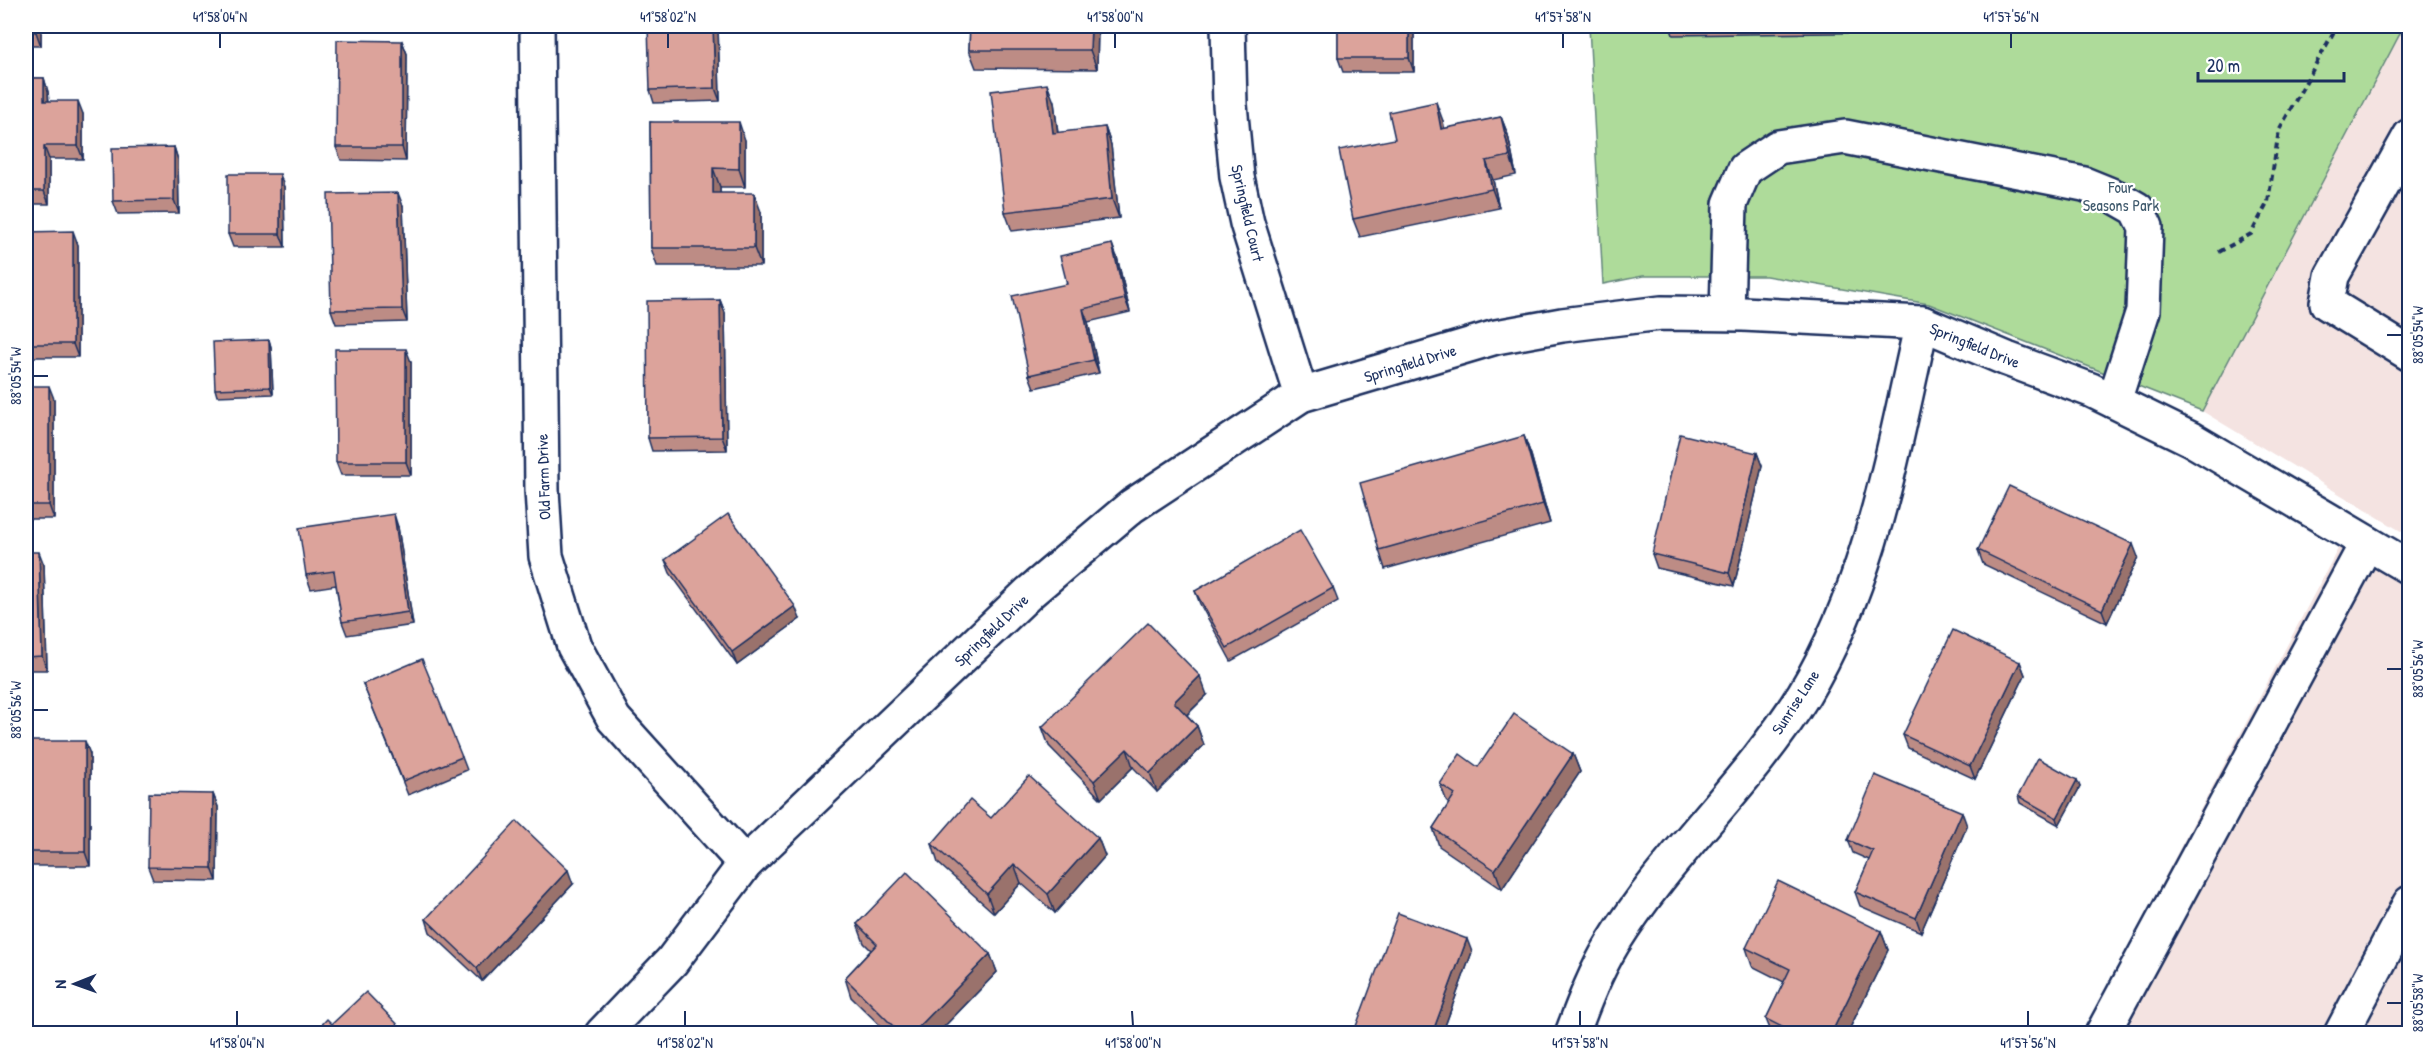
<svg xmlns="http://www.w3.org/2000/svg" width="2435" height="1059" viewBox="0 0 2435 1059" font-family="'Patrick Hand',sans-serif">
  <style>
    .built { fill: #f4e3e1 }
    .green { fill: #aedb9a; stroke: #64857c; stroke-width: 1.5 }
    .lines { fill: none; stroke-linecap: round; stroke-linejoin: round }
    .minor-casing { stroke: #1b2f5e; stroke-width: 38 }
    .path { stroke: #1b2f5e; stroke-width: 4; stroke-dasharray: 6 4.5; stroke-linecap: butt }
    .minor { stroke: #fff; stroke-width: 33 }
    .wall { fill: #bd8c85; stroke: #1b2f5e; stroke-width: 1.5 }
    .shaded-wall { fill: #9a726c; stroke: #1b2f5e; stroke-width: 1.5 }
    .building { fill: #dca39b; stroke: #1b2f5e; stroke-width: 1.5 }
    .ticks { fill: none; stroke: #1b2f5e; stroke-width: 2 }
    .labels { text-anchor: middle; dominant-baseline: central; stroke-width: 4.5; stroke-linejoin: round; paint-order: stroke }
    .park-label { font-size: 16px; fill: #405a6d; stroke: #fff }
    .street-label { font-size: 16px; fill: #1b2f5e; stroke: #fff }
    .neatline { fill: none; stroke: #1b2f5e; stroke-width: 2 }
    .ticks-label { font-size: 15px; text-anchor: middle; fill: #1b2f5e }
  </style>
  <rect width="100%" height="100%" fill="#fff"/>
  <filter id="ink" filterUnits="userSpaceOnUse"><feTurbulence type="fractalNoise" baseFrequency=".0167" numOctaves="2"/><feDisplacementMap in="SourceGraphic" scale="12" xChannelSelector="R" yChannelSelector="G"/><feConvolveMatrix kernelMatrix="1 2 1 2 8 2 1 2 1" color-interpolation-filters="sRGB"/></filter>
  <g filter="url(#ink)">
    <g class="built">
      <path d="M2404,26h5v510l-207,-125z"/>
      <path d="M2341,543l68,41v449l-327,1z"/>
    </g>
    <path class="green" d="M1589,26h815l-202,385 -273,-107 -163,-28h-123l-40,8z"/>
    <g class="lines">
      <g class="minor-casing">
        <g id="minor">
          <path d="M537,26l5,464 4,66 28,90 40,73 131,145"/>
          <path d="M1228,26l2,79 7,72 10,46 54,172"/>
          <path d="M2410,136l-78,140 -5,27 83,51"/>
          <path d="M1727,313l3,-109 15,-35 33,-22 67,-10 239,47 32,13 21,12 9,18 -3,84 -29,90"/>
          <path d="M602,1034l70,-73 73,-97 285,-272 102,-86 169,-111 195,-58 66,-12 99,-12 82,1 179,9 85,36 84,31 100,49 219,129"/>
          <path d="M1572,1034c12,-32 24,-63 41,-91 55,-89 136,-160 191,-249 68,-113 89,-245 118,-371"/>
          <path d="M2102,1034l265,-491"/>
          <path d="M2341,1034l69,-131"/>
        </g>
      </g>
      <path class="path" d="M2219,252l32,-18 17,-32 11,-72 58,-104"/>
      <use href="#minor" class="minor"/>
    </g>
    <g class="wall">
      <rect x="26" y="26" width="15" height="20"/>
      <path d="M718,26l2,75 -66,2 -4,-13z"/>
      <path d="M970,26h128l-1,43 -121,-1 -7,-18z"/>
      <path d="M1338,26h76v46h-71l-5,-14z"/>
      <path d="M1670,26h244v6l-241,3z"/>
      <path d="M402,41l5,13 -1,107 -65,-1 -5,-13z"/>
      <path d="M26,78h18l4,14 1,9 34,13v45h-34v45h-23z"/>
      <path d="M1054,102l4,31 47,-6 6,18 8,73 -107,13 -7,-19z"/>
      <path d="M1501,117l7,18 8,40 -23,5 6,28 -139,29 -7,-18 42,-80 48,-18 1,8z"/>
      <path d="M650,122l95,18v47h-25v6l41,19v54h-104l-6,-18z"/>
      <path d="M174,147l4,13 1,53 -61,1 -5,-13z"/>
      <path d="M284,187l1,60h-52l-5,-13z"/>
      <path d="M403,206l4,116 -71,2 -5,-14z"/>
      <path d="M26,232l52,13v112h-52z"/>
      <path d="M1117,257l13,55 -42,10 11,51 -65,15 -5,-13 38,-91z"/>
      <path d="M720,300l5,13 2,137 -75,1 -4,-13z"/>
      <path d="M269,340l2,7 2,47 -56,2 -2,-7z"/>
      <path d="M411,362v113h-70l-5,-13z"/>
      <path d="M26,386l28,13v120h-28z"/>
      <path d="M1524,436l7,19 19,68 -165,46 -6,-19z"/>
      <path d="M1757,453l5,13 -28,120 -77,-18 -5,-14z"/>
      <path d="M398,527l15,98 -66,10 -5,-13 -6,-37 -25,4 -5,-14z"/>
      <path d="M1978,550l160,7 -31,66 -124,-59z"/>
      <path d="M26,552l18,13 3,105h-21z"/>
      <path d="M665,560l135,59 -63,46 -67,-92z"/>
      <path d="M1333,588l5,13 -107,60 -31,-57 -5,-13z"/>
      <path d="M2020,662l5,13 -50,104 -67,-31 -5,-13z"/>
      <path d="M363,684l99,73 5,13 -59,25z"/>
      <path d="M1207,695l-20,20 10,11 7,19 -47,47 -24,-25 -32,32 -52,-53 -7,-19z"/>
      <path d="M26,741l64,13v112h-64z"/>
      <path d="M1573,754l7,18 -78,117 -63,-43 -6,-18 16,-24 -2,-2 -7,-18 38,-17z"/>
      <path d="M2077,780l3,7 -21,38 -39,-22 -2,-7z"/>
      <path d="M213,794l5,13 -1,74 -64,-1 -5,-13z"/>
      <path d="M991,818l107,20 7,18 -50,57 -34,-30 -27,30 -56,-50 -6,-19z"/>
      <path d="M1967,826l-46,106 -61,-26 -5,-14 14,-32 -16,-7 -5,-13z"/>
      <path d="M573,884l-91,97 -52,-49 -4,-13z"/>
      <path d="M857,924l133,30 7,18 -60,62h-48l-38,-37 -6,-19 26,-28 -7,-7z"/>
      <path d="M1881,931l7,19 -41,84h-75l-6,-15 18,-37 -32,-16 -6,-18z"/>
      <path d="M1472,952l-30,82h-85l-2,-5z"/>
    </g>
    <g class="shaded-wall">
      <path d="M36,26h5v20l-5,-14z"/>
      <path d="M713,26h5l2,75 -5,-13z"/>
      <path d="M1091,26h7l-1,43 -7,-19z"/>
      <path d="M1409,26h5v46l-5,-14z"/>
      <path d="M402,41l5,13 -1,107 -4,-14z"/>
      <path d="M44,78l4,14 1,22 -5,-13z"/>
      <path d="M1047,84l7,18 6,50 -7,-19z"/>
      <path d="M78,101l5,13v45l-5,-13z"/>
      <path d="M1436,102l7,19 5,27 -7,-19z"/>
      <path d="M1501,117l7,18 8,40 -6,-19z"/>
      <path d="M739,122l6,18v47l-6,-18z"/>
      <path d="M1105,127l6,18 8,73 -7,-19z"/>
      <path d="M44,146l5,13v45l-5,-13z"/>
      <path d="M174,147l4,13 1,53 -5,-13z"/>
      <path d="M1486,161l7,19 6,28 -7,-19z"/>
      <path d="M713,168l7,19v25l-7,-19z"/>
      <path d="M280,174l4,13 1,60 -5,-13z"/>
      <path d="M398,193l5,13 4,116 -5,-13z"/>
      <path d="M754,193l7,19v54l-7,-18z"/>
      <path d="M73,231l5,14v112l-5,-13z"/>
      <path d="M1112,244l5,13 13,55 -5,-13z"/>
      <path d="M720,300l5,13 2,137 -5,-13z"/>
      <path d="M1083,309l5,13 11,51 -5,-13z"/>
      <path d="M269,340l2,7 2,47 -3,-7z"/>
      <path d="M406,349l5,13v113l-5,-13z"/>
      <path d="M49,386l5,13v120l-5,-14z"/>
      <path d="M1524,436l7,19 19,68 -7,-19z"/>
      <path d="M1757,453l5,13 -28,120 -5,-13z"/>
      <path d="M394,514l4,13 15,98 -5,-13z"/>
      <path d="M2133,544l5,13 -31,66 -5,-13z"/>
      <path d="M39,552l5,13 3,105 -5,-14z"/>
      <path d="M795,606l5,13 -63,46 -5,-13z"/>
      <path d="M2020,662l5,13 -50,104 -5,-13z"/>
      <path d="M1200,676l7,19 -26,25 -7,-18z"/>
      <path d="M1197,726l7,19 -47,47 -7,-19z"/>
      <path d="M85,741l5,13v112l-5,-14z"/>
      <path d="M1127,749l6,18 -32,32 -7,-18z"/>
      <path d="M1573,754l7,18 -78,117 -7,-19z"/>
      <path d="M2077,780l3,7 -21,38 -2,-7z"/>
      <path d="M213,794l5,13 -1,74 -5,-13z"/>
      <path d="M1962,812l5,14 -46,106 -5,-14z"/>
      <path d="M1098,838l7,18 -50,57 -7,-19z"/>
      <path d="M1014,864l7,19 -27,30 -7,-19z"/>
      <path d="M568,870l5,14 -91,97 -5,-13z"/>
      <path d="M1881,931l7,19 -41,84h-16z"/>
      <path d="M1467,939l5,13 -30,82h-10z"/>
      <path d="M990,954l7,18 -60,62h-25z"/>
    </g>
    <g class="building">
      <rect x="26" y="26" width="10" height="6"/>
      <path d="M648,26h65l2,62 -65,2z"/>
      <path d="M970,26h121l-1,24h-121z"/>
      <rect x="1338" y="26" width="71" height="32"/>
      <path d="M337,40l65,1v106h-66z"/>
      <path d="M26,78h18v23h34v45h-34v45h-18z"/>
      <path d="M1047,84l6,49 52,-6 7,72 -107,13 -14,-121z"/>
      <path d="M1436,102l5,27 60,-12 9,39 -24,5 6,28 -139,30 -14,-69 56,-11 -6,-27z"/>
      <path d="M650,122h89v47l-26,-1v25h41v55h-103z"/>
      <path d="M174,147v53l-61,1 -1,-53z"/>
      <rect x="228" y="174" width="52" height="60"/>
      <path d="M398,193l4,116 -71,1 -3,-116z"/>
      <path d="M73,231v113h-47v-112z"/>
      <path d="M1112,244l13,55 -42,10 11,51 -65,15 -17,-79 55,-12 -7,-28z"/>
      <path d="M720,300l2,137 -74,1 -1,-137z"/>
      <path d="M269,340l1,47 -55,2 -2,-47z"/>
      <path d="M335,349h71v113h-70z"/>
      <rect x="26" y="386" width="23" height="119"/>
      <path d="M1680,434l77,19 -28,120 -77,-19z"/>
      <path d="M1524,436l19,68 -164,46 -19,-67z"/>
      <path d="M2009,486l124,58 -31,66 -124,-60z"/>
      <path d="M394,514l14,98 -66,10 -8,-51 -28,4 -7,-47z"/>
      <path d="M728,514l67,92 -63,46 -67,-92z"/>
      <path d="M1300,530l33,58 -106,60 -32,-57z"/>
      <path d="M26,552h13l3,104 -16,1z"/>
      <path d="M1148,623l52,53 -26,26 23,24 -47,47 -23,-24 -33,32 -52,-54z"/>
      <path d="M1953,630l67,32 -50,104 -67,-31z"/>
      <path d="M422,659l40,98 -59,24 -40,-97z"/>
      <path d="M1514,714l59,40 -78,116 -62,-42 22,-34 -15,-10 20,-30 18,13z"/>
      <rect x="26" y="741" width="59" height="111"/>
      <path d="M2038,758l39,22 -20,38 -39,-22z"/>
      <path d="M1875,775l87,37 -46,106 -61,-26 18,-41 -25,-11z"/>
      <path d="M1029,776l69,62 -50,56 -34,-30 -27,30 -55,-50 38,-44 21,18z"/>
      <path d="M149,793l64,1 -1,74 -64,-1z"/>
      <path d="M517,821l51,49 -91,98 -51,-49z"/>
      <path d="M907,872l83,82 -78,80h-11l-56,-56 32,-34 -20,-20z"/>
      <path d="M1778,881l103,50 -50,103h-35l-30,-15 24,-50 -44,-21z"/>
      <path d="M1398,913l69,26 -35,95h-64l-13,-5z"/>
      <path d="M366,992l41,42h-94l14,-15 5,5z"/>
    </g>
  </g>
  <path class="ticks" d="M220,33v15M668,33v15M1115,33v15M1563,33v15M2011,33v15M2387,335h15M33,376h15M2387,669h15M33,710h15M2387,1003h15M237,1011v15M685,1011v15M1132,1011l1,15M1580,1011v15M2028,1011v15"/>
  <g class="labels">
    <g class="park-label">
      <text x="2121" y="187">Four<tspan x="2121" dy="18">Seasons Park</tspan></text>
    </g>
    <g class="street-label">
      <text transform="translate(1248 213) rotate(77)">Springfield Court</text>
      <text transform="translate(1975 345) rotate(22)">Springfield Drive</text>
      <text transform="translate(1410 363) rotate(-17)">Springfield Drive</text>
      <text transform="translate(543 477) rotate(-92)">Old Farm Drive</text>
      <text transform="translate(991 630) rotate(-44)">Springfield Drive</text>
      <text transform="translate(1795 702) rotate(-57)">Sunrise Lane</text>
    </g>
  </g>
  <rect width="2435" height="1059" fill="none" stroke="#fff" stroke-width="66"/>
  <g transform="translate(75 984) rotate(269)" stroke="#ffffff" stroke-width="4.5" paint-order="stroke">
  <path d="M0-4.5L10 22L0 15L-10 22Z" fill="#1b2f5e"/>
  <text y="-9" font-size="16" font-weight="bold" text-anchor="middle" fill="#1b2f5e">N</text>
  </g>
  <path d="M2198 72v9h146v-9" fill="none" stroke="#1b2f5e" stroke-width="3"/>
  <text x="2207" y="72" font-size="18" fill="#1b2f5e" stroke="#ffffff" stroke-width="4.5" paint-order="stroke">20 m</text>
  <rect x="33" y="33" width="2369" height="993" class="neatline"/>
  <g class="ticks-label">
    <text x="220" y="22">41°58'04"N</text>
    <text x="668" y="22">41°58'02"N</text>
    <text x="1115" y="22">41°58'00"N</text>
    <text x="1563" y="22">41°57'58"N</text>
    <text x="2011" y="22">41°57'56"N</text>
    <text transform="translate(2418 335) rotate(-90)" y="5">88°05'54"W</text>
    <text transform="translate(16 376) rotate(-90)" y="5">88°05'54"W</text>
    <text transform="translate(2418 669) rotate(-90)" y="5">88°05'56"W</text>
    <text transform="translate(16 710) rotate(-90)" y="5">88°05'56"W</text>
    <text transform="translate(2418 1003) rotate(-90)" y="5">88°05'58"W</text>
    <text x="237" y="1048">41°58'04"N</text>
    <text x="685" y="1048">41°58'02"N</text>
    <text x="1133" y="1048">41°58'00"N</text>
    <text x="1580" y="1048">41°57'58"N</text>
    <text x="2028" y="1048">41°57'56"N</text>
  </g>
</svg>
